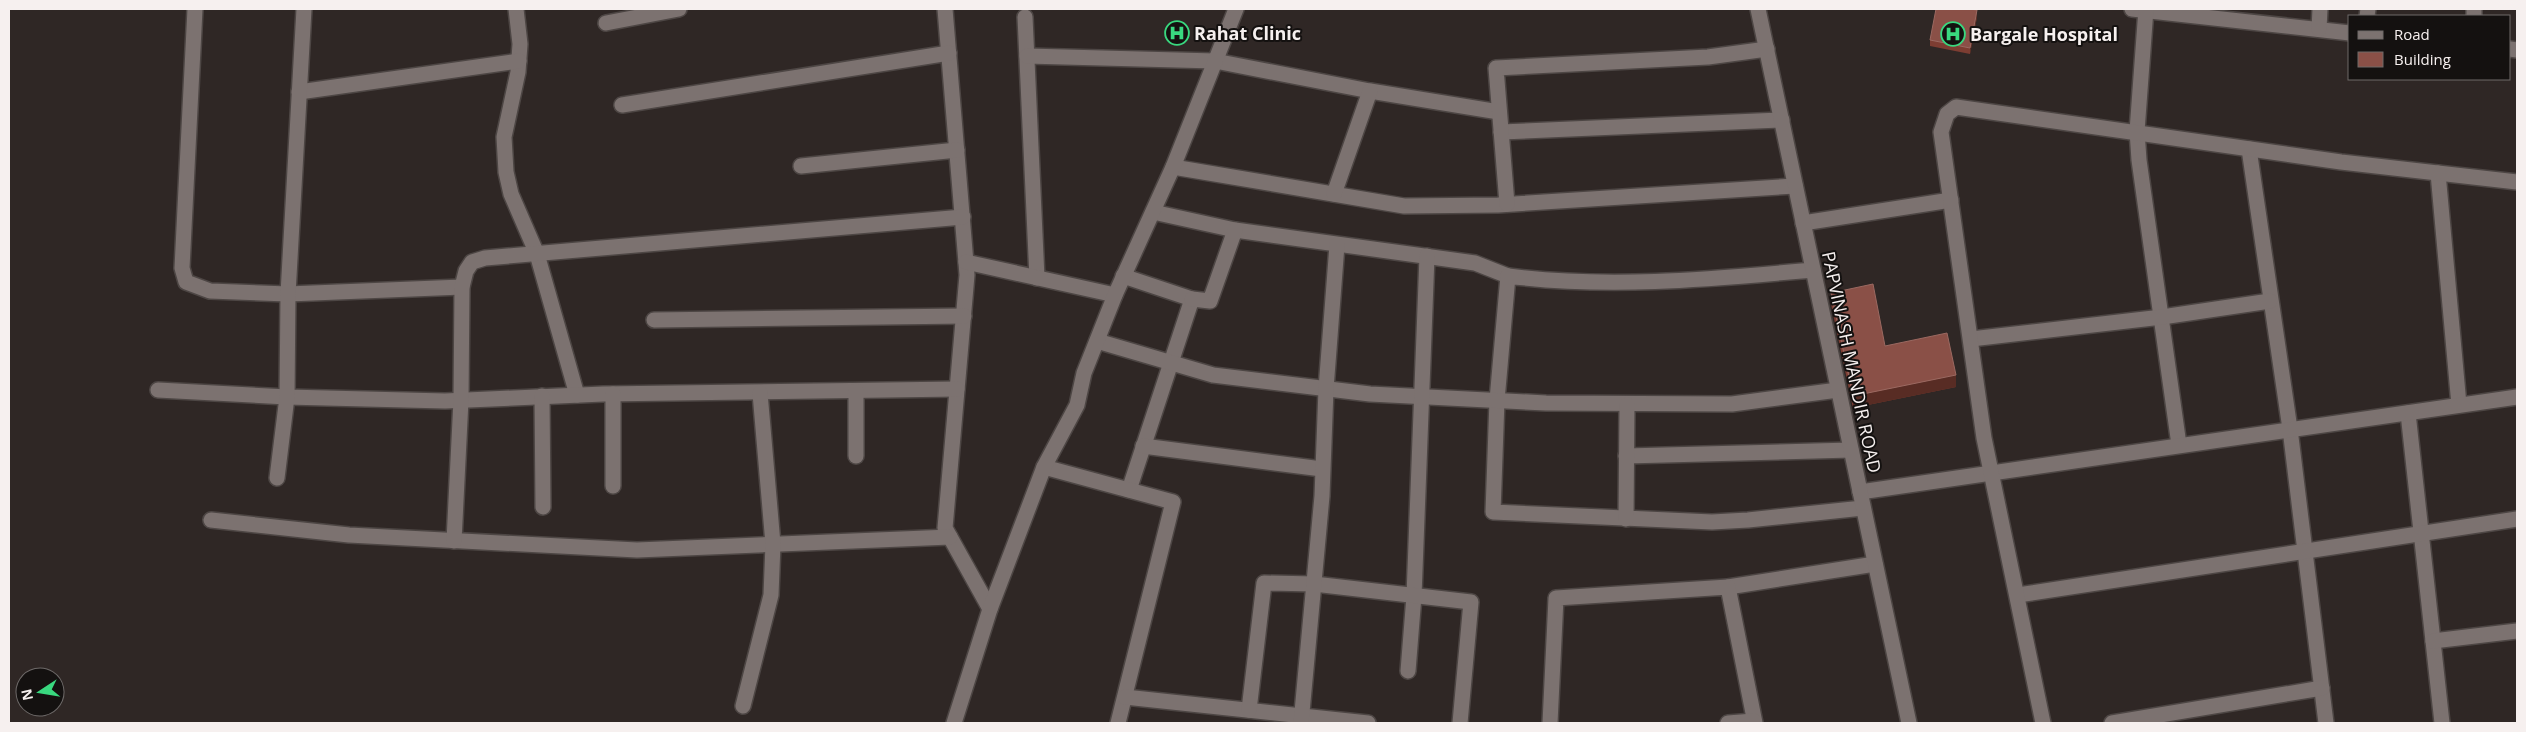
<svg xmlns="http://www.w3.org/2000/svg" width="2526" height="732" viewBox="0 0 2526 732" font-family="'Open Sans',sans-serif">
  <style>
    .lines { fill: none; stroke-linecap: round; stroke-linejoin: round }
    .minor-casing { stroke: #4d4644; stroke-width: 18 }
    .tertiary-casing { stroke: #4d4644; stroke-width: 18 }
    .minor { stroke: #7c7270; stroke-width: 15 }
    .tertiary { stroke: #7c7270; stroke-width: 15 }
    .wall { fill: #7d3d32 }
    .shaded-wall { fill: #582c24 }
    .building { fill: #8a5047; stroke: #9b6961 }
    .labels { text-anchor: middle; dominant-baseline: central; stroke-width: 4; stroke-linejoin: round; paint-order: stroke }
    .poi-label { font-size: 18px; font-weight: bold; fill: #f6f0ef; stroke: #141110; text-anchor: start }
    .street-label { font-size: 18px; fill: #f6f0ef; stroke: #141110 }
  </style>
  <rect width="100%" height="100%" fill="#2f2725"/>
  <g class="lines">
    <g class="minor-casing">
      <g id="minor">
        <path d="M195,9l-13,259 4,14 24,9 78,3 174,-7"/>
        <path d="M516,9l4,35 -2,28 -14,65 2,35 5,22 26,60 40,141"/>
        <path d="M945,9l22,266 -22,253 45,81"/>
        <path d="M2132,9l218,24"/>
        <path d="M2146,9l-9,122 2,29 40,285"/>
        <path d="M2367,16l1,-7"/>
        <path d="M2474,16v-7"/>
        <path d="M1025,17l12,261"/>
        <path d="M606,23l73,-14"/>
        <path d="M2319,29l1,-20"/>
        <path d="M2510,49l7,1"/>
        <path d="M1027,56l188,5 155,30 129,21"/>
        <path d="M299,92l220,-31"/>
        <path d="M622,105l327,-52"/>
        <path d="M1501,132l281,-12"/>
        <path d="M2249,149l41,280 36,294"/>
        <path d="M801,166l156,-16"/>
        <path d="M1173,167l231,39 94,-1 297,-19"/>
        <path d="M2438,173l21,232"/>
        <path d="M1334,194l36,-103"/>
        <path d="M1507,204l-11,-136 212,-11 59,-8"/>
        <path d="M1153,212l82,18 240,33 33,13"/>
        <path d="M1803,223l148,-23"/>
        <path d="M966,262l149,33"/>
        <path d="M1813,270c-101,9 -203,19 -305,6l-11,124 -4,112 219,10 36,-2 115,-12"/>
        <path d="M1123,276l69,23 -63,191"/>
        <path d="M1192,299l18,2 25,-71"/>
        <path d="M654,320l310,-4"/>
        <path d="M1971,339l191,-22 108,-16"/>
        <path d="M1097,341l116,34 157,19 176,9 186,1 106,-14"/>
        <path d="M158,390l129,7 158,4 158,-7 354,-5"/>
        <path d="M856,391v65"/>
        <path d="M542,396l1,111"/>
        <path d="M2408,413l34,310"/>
        <path d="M1143,446l179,23"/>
        <path d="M1626,456l225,-6"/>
        <path d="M1044,467l129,35 -55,221"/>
        <path d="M277,478l10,-81 1,-103 16,-285"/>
        <path d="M613,486v-92"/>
        <path d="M1860,492l657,-95"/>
        <path d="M1626,519l1,-114"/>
        <path d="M211,520l138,15 288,15 313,-13"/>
        <path d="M454,541l7,-141 1,-113 4,-16 6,-9 13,-4 478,-41"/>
        <path d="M1728,587l147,-23"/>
        <path d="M2018,595l499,-76"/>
        <path d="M2433,641l84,-10"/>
        <path d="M1408,671l6,-75 13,-340"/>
        <path d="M1125,697l243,26"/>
        <path d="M743,706l28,-111 2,-51 -13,-151"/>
        <path d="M1249,710l15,-127 50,1 157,18 -11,121"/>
        <path d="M954,723l36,-114 54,-142 33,-62 7,-32 31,-78 58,-128 63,-158"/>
        <path d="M1301,723l21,-227 4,-107 11,-144"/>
        <path d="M1550,723l6,-125 172,-11 27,136"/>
        <path d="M1728,723l26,-2"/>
        <path d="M2043,723l-59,-285 -43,-306 6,-18 9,-7 385,55 176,20"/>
        <path d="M2112,723l210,-35"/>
      </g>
    </g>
    <g class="tertiary-casing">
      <path id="tertiary" d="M1758,9l151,714"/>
    </g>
    <use href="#minor" class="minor"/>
    <use href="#tertiary" class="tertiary"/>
  </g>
  <g class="wall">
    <path d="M1977,17l-7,37 -40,-8v-6z"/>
    <path d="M1831,293l54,53 71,41 -103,21 -22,-104z"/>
  </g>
  <g class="shaded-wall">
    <path d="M1977,10v7l-7,37v-6z"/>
    <path d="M1956,375v12l-103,21v-12z"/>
  </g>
  <g class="building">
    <path d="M1936,9h33l8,1 -7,38 -40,-8z"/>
    <path d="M1873,284l12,62 62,-13 9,42 -103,21 -22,-103z"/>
  </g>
  <defs>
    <g id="hospital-ring" transform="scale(1.25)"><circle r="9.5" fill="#141110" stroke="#39d87f" stroke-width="1.5"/><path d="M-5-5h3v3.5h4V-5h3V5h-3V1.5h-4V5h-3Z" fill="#39d87f"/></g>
  </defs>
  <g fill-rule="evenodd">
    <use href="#hospital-ring" x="1177" y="33"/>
    <use href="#hospital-ring" x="1953" y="34"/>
  </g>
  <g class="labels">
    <g class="poi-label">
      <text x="1194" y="33">Rahat Clinic</text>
      <text x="1970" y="34">Bargale Hospital</text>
    </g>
    <g class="street-label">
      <text transform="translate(1852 362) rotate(78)">PAPVINASH MANDIR ROAD</text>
    </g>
  </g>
  <rect width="2526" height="732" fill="none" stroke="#f6f0ef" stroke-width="20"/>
  <rect x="2348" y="15" width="162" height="65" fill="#141110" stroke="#6e6a69"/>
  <rect x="2358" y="31" width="25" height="8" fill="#7c7270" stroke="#6e6a69"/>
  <text x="2394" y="40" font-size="15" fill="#f6f0ef">Road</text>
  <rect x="2358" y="52" width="25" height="15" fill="#8a5047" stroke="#6e6a69"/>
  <text x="2394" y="65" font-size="15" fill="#f6f0ef">Building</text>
  <g transform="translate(40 692) rotate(258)"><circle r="24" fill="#141110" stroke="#6e6a69"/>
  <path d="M0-4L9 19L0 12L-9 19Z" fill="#39d87f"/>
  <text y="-8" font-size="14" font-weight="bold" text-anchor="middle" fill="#f6f0ef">N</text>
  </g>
</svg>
